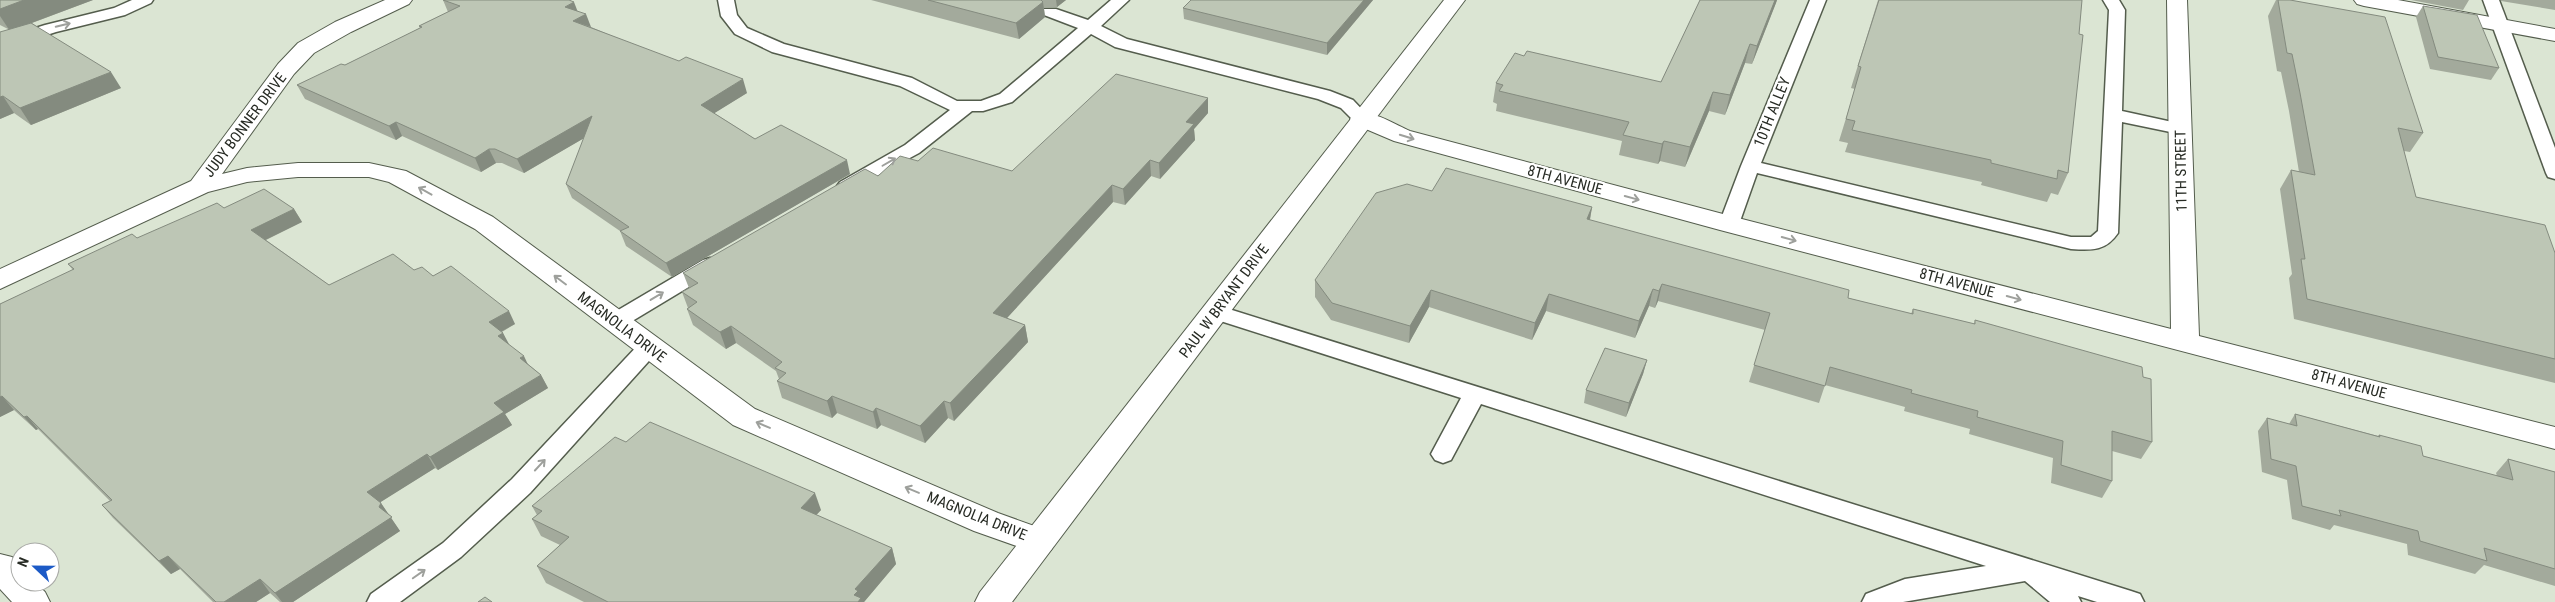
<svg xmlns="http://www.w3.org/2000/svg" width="2555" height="602" viewBox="0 0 2555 602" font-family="'Roboto Condensed',sans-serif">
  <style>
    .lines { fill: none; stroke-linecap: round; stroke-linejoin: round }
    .service-casing { stroke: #545d4d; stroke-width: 3 }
    .minor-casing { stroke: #545d4d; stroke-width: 2 }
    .tertiary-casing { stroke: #545d4d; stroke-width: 2 }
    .secondary-casing { stroke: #545d4d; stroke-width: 2 }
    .service { fill: #fff; fill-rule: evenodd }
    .minor { fill: #fff; fill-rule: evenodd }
    .tertiary { fill: #fff; fill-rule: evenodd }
    .secondary { fill: #fff; fill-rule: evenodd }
    .wall { fill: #a3aa9c }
    .shaded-wall { fill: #848b7f }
    .building { fill: #bdc6b5; stroke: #848b7f }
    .oneway { stroke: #9ea09c }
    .labels { text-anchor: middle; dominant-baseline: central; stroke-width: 4.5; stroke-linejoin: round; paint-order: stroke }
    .street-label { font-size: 15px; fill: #272b24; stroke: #fff }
  </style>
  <rect width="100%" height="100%" fill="#dbe5d3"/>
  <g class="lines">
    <g class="service-casing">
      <g id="service">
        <path d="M132,0h21l-2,3 -26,12 -69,17 -56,18v-11l45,-14 69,-17z"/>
        <path d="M718,0h16l3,15 10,13 37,16 128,34 45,23h24l19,-7 78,-66 -34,-13 -2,-3 2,-3h12l32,11 23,-20h18l-28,26 26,13 203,52 23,9 18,19 -3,4h-12l-15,-15 -23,-9 -203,-52 -24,-13 -79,68 -29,9h-11l-53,42 -72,39 -7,-2 -3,-4 3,-4 65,-37 45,-35 -50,-24 -128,-34 -37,-18 -14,-18z"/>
        <path d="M1810,0h16l-65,163 310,74h20l7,-6 11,-221 -6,-10h16l6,10 -3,101 64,14 3,4 -3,4 -6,1 -58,-12 -4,111c-13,19 -27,17 -47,16l-314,-76 -18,51 -3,4 -7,2 -7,-2 -3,-4 22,-58z"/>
        <path d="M2483,0h16l56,148v31l-7,-2 -2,-4z"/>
        <path d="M710,258l7,2 3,5 -3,5 -93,56 -8,2 -8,-2 -3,-5 3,-5 95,-56z"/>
        <path d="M1216,305l915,286 9,3 4,8h-47l-19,-6 3,6h-31l-25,-21 -122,21h-41l4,-8 39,-15 81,-13 -505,-162 -30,56 -8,3 -8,-3 -4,-6 30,-56 -253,-81 -3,-5 3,-5z"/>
        <path d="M649,339l8,3 3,5 -3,5 -127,141 -69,64 -61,45h-33l4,-8 72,-51 69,-64 129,-137z"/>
      </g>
    </g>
    <g class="minor-casing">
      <g id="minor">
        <path d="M385,0h27l-3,4 -58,28 -37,21 -20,21 -72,100 25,-6 51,-5h71l37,8 87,46 262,192 243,104 53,19 4,9 -4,9 -12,4 -65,-23 -241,-106 -258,-196 -86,-47 -20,-5h-71l-51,5 -39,10 -208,97v-20l191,-88 87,-117 20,-21 37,-21z"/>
        <path d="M2167,0h20l12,336 356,91v22l-835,-219 -326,-89 -40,-17 -4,-5 4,-5c18,-5 40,10 56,17l328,87 433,111z"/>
        <path d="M2354,0h44l157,29v12l-191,-35 -7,-2z"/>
      </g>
    </g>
    <g class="tertiary-casing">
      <path id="tertiary" d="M0,554l12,3 8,9v16h15l10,10 5,10h-38l-12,-13z"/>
    </g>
    <g class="secondary-casing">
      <path id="secondary" d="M1444,0h21l-453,602h-37l5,-10z"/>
    </g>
    <use href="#service" class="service"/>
    <use href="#minor" class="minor"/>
    <use href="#tertiary" class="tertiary"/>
    <use href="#secondary" class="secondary"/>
  </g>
  <g class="wall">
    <path d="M0,0h93l-61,23 89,65 -90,37 -17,-12 -14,6 8,-90 -8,-4z"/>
    <path d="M443,0l134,11 14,16 156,66 -33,20 41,26 95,35 -178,103 -46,-31 -6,-15 -48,-33 -6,-14 18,-46 -60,35 -22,-10h-6l-15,9 -79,-36 -6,4 -91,-41 -8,-14 48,-20 75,-37 -1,-2 29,-14z"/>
    <path d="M871,0h195l-9,7 -13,1 1,9 -26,22z"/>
    <path d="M1191,0h182l-46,55 -143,-36 -1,-11z"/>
    <path d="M1700,0h77l-25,64 -7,-1 -20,52 -16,-4 -24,56 -25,-6 -2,3 -39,-9 3,-14 -126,-30 1,-7 -4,-2 3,-19 165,-1z"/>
    <path d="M1878,0l201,34 -11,139 -10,22 -7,-2 -4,9 -66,-17 1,-3 -137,-30 3,-9 -9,-2 16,-52 -4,-1z"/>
    <path d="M2276,0h14l133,133 -13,19 -6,-1 12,46 139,56v130l-261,-64 -5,-41 3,-4 -12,-85 11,-19 8,2 -10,-61 -8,-39 -4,-1 -9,-55z"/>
    <path d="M2411,0h58l-6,10z"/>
    <path d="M2501,0h54v10l-54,-9z"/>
    <path d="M2423,6l76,62 -8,12 -61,-11 -14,-52z"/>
    <path d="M1208,98v15l-14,16 1,11 -35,39 -9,-3 -26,29 -12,-3 -106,116 18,7 3,17 -74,79 -6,-3 -23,25 -44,-18 -4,4 -40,-16 -5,5 -50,-20 -5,-17 2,-2 -3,-8 -40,-28 -10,6 -33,-24 -6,-16 1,-1 -6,-16 7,-4 -6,-15 195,-97 40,-15 94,10z"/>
    <path d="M1592,207l-2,13 258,78 63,16 2,-5 61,15 1,-4 168,57 9,65 -11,17 -29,-8v30l-10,17 -51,-15 2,-25 -84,-24 1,-5 -66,-18 1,-4 -80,-22 -6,18 -70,-21 16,-52 -107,-29 -3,7 -6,-2 -14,32 -89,-27 -14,29 -103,-33 -20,36 -78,-23 -16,-23v-17z"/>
    <path d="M224,208l70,1 8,13 -36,18 63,45 85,-15 19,6 82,48 -13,8 1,1 5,11 20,20 13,11 7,13 -43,26 7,11 -74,45 -3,-2 -55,34 20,29 -107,71h-13l-10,-9 -14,9h-43l-33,-33 -9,5 -58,-56 -11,-13 8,-4 -72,-72 -2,1 -22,-20 -14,7v-113l73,-34 -5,-6 69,-26z"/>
    <path d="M1647,360l-4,14 -17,43 -42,-14 2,-13z"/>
    <path d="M2295,414l83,22 1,-1 44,21 74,20 -1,-3 12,-14 47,13v114l-71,-21 -9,9 -67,-19 -1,-11 -73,-19 -4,5 -38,-11 -5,-39 -25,-8 -4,-41 9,-13 22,6z"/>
    <path d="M626,442l195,68 -5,5 76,33 4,16 -32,38h-280l-38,-19 -9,-17 23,-21 -19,-9 -9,-17 5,-4 -5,-9z"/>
  </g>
  <g class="shaded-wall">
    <path d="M24,0h69l-83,31 -10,-15v-7z"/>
    <path d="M1056,0h10l-9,7z"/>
    <path d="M1364,0h9l-46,55v-12z"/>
    <path d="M1775,0h2l-1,3 -24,61 5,-18z"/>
    <path d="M574,2l5,13 -14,-8z"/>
    <path d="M1043,2l2,15 -26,22 -3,-16z"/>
    <path d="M586,14l5,13 -18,-6z"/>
    <path d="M1750,44l-5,19 -20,52 5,-20z"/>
    <path d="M111,72l10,16 -90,37 -11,-17z"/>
    <path d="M743,79l4,14 -42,26 -4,-14z"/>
    <path d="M1713,92l-4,19 -24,56 5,-20z"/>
    <path d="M3,96l11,17 -14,6v-22z"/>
    <path d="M1208,98v15l-14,16 1,11 -35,39 -1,-16 27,-41z"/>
    <path d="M592,116l6,14 -74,43 -7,-14z"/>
    <path d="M396,122l6,14 -6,4 -7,-14z"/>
    <path d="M1664,141l-4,20 -2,3 4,-20z"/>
    <path d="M489,149l7,14 -15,9 -6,-14z"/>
    <path d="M847,160l3,14 -178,103 -6,-14z"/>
    <path d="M1150,160l1,16 -26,29 -2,-16z"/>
    <path d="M1112,185l1,17 -117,128 -3,-17z"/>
    <path d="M1592,207l-3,17 -2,-5z"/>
    <path d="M294,209l8,13 -43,21 -8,-13z"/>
    <path d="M1662,284l-4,17 -3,7 4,-17z"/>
    <path d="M1653,289l-4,17 -14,32 4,-17z"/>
    <path d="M1431,290l-2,17 -20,36 1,-17z"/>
    <path d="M1549,294l-3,17 -14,29 3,-17z"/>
    <path d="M509,311l6,13 -20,11 -6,-13z"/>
    <path d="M1025,325l3,17 -74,79 -4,-18z"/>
    <path d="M731,326l5,17 -10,6 -6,-17z"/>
    <path d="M503,333l7,13 -12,-10z"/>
    <path d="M524,356l6,13 -10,-11z"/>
    <path d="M1647,360l-4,14 -17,43 3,-14z"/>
    <path d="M541,375l7,13 -43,26 7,11 -74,45 -8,-13 64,-54z"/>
    <path d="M2,396l12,14 -14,7v-20z"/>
    <path d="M832,396l5,17 -5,5 -5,-17z"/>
    <path d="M944,401l4,17 -23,25 -5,-17z"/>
    <path d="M876,408l5,17 -4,4 -4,-17z"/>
    <path d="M27,416l11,13 -2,1 -12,-13z"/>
    <path d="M427,454l8,14 -59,37 -9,-13z"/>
    <path d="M815,493l6,17 -14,15 -6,-17z"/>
    <path d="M381,503l19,28 -107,71h-11l-7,-9 104,-86z"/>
    <path d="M892,548l4,16 -32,38h-8l-2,-7 1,-6z"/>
    <path d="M168,556l12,13 -9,5 -12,-13z"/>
    <path d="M260,579l10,14 -14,9h-32z"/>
  </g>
  <g class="building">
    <path d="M0,0h24l-24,9z"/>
    <path d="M443,0h126l5,2 -9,5 21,7 -13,7 106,40 7,-4 57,22 -42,26 54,34 26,-14 66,35 -181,103 -46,-32 9,-4 -63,-43 26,-68 -75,43 -22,-10h-6l-14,9 -79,-36 -7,4 -92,-41 44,-21 4,1 77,-38 -3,-1 41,-20z"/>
    <path d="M928,0h113l2,2 -27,21z"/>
    <path d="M1191,0h173l-37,43 -144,-35z"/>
    <path d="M1700,0h75l-18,46 -7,-2 -20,51 -17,-3 -23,55 -26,-6 -2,3 -39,-9 6,-13 -130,-31 4,-6 -7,-2 19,-30 9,3 3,-5 134,31z"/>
    <path d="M1879,0h203l-3,34 4,1 -15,138 -10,-3 -1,9 -66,-16v-3l-139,-30 3,-9 -9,-2 15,-52 -3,-1z"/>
    <path d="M2278,0h12l95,17 38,116 -25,-5 18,69 129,28 10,28v106l-248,-60 -6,-40h4l-14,-89 24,5 -15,-82 -8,-39 -5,-1z"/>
    <path d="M2423,6l54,9 22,53 -61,-11z"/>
    <path d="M31,23l80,49 -91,36 -17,-12 -3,1v-65z"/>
    <path d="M1116,74l92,24 -22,24 8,2 -35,39 -9,-3 -27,29 -11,-4 -119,128 32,12 -75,78 -6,-2 -24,25 -44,-18 -3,4 -41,-16 -5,5 -50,-20 9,-8 -11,-5 7,-6 -51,-36 -11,6 -33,-23 10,-7 -15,-10 16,-9 -15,-10 182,-104 13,7 22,-20 18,5 15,-13 79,23z"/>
    <path d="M1446,168l146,39 -5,12 262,71 -1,8 65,16v-5l62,15v-4l167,47 1,10 8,2 1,63 -40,-11v50l-51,-16 2,-24 -86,-24 1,-6 -67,-18 1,-3 -82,-23 -5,19 -71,-21 16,-52 -108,-29 -3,7 -6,-2 -14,32 -90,-27 -14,29 -104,-33 -21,36 -78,-23 -17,-23 61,-87 31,-9 25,7z"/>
    <path d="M264,189l30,20 -43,21 78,55 64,-31 21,16 8,-3 11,9 18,-10 58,45 -20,11 14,11 -5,3 26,20 -4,2 21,17 -47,28 10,9 -74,45 -3,-3 -60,38 14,11 -2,4 13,10 -117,76 -15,-14 -36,23h-8l-48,-46 -9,5 -57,-56 10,-5 -85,-84 -3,1 -22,-21 -2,1v-93l74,-35 -6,-5 64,-30 5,4 80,-35 7,5z"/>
    <path d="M1605,348l42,12 -18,43 -43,-13z"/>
    <path d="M2295,414l85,23 -1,-2 42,11 2,10 90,24 -5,-21 47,13v97l-71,-21 3,13 -67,-20 -2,-10 -79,-21 2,6 -39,-10 -6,-40 -25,-7 -4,-41 30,8z"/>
    <path d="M650,422l165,71 -14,15 91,40 -37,41 3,2 -4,4 7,3 -3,4h-250l-71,-36 32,-29 -37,-18 10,-8 -10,-5 83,-69 11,5z"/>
    <path d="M485,597l7,5h-14z"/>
  </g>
  <defs><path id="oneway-shaft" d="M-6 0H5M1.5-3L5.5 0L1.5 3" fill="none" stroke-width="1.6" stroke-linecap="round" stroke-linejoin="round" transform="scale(1.25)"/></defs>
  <g class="oneway">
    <use href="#oneway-shaft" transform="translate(63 25) rotate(-14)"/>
    <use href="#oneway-shaft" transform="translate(1407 137) rotate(17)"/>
    <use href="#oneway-shaft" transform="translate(889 162) rotate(-30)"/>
    <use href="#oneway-shaft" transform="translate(425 191) rotate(-151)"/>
    <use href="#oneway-shaft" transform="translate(1632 198) rotate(15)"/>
    <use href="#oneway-shaft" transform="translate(1789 239) rotate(15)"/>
    <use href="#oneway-shaft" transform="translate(560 280) rotate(-143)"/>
    <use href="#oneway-shaft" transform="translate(657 296) rotate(-31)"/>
    <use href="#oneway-shaft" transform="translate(2014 298) rotate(15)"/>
    <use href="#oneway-shaft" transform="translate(763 425) rotate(-157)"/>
    <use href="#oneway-shaft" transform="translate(540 465) rotate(-47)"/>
    <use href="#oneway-shaft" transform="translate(912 490) rotate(-157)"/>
    <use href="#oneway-shaft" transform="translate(419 574) rotate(-35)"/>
  </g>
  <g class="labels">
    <g class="street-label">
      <text transform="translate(1772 112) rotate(-68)">10TH ALLEY</text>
      <text transform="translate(245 125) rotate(-53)">JUDY BONNER DRIVE</text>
      <text transform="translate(2181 171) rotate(-91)">11TH STREET</text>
      <text transform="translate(1565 180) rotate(15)">8TH AVENUE</text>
      <text transform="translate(1957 283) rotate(15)">8TH AVENUE</text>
      <text transform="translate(1224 301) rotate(-53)">PAUL W BRYANT DRIVE</text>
      <text transform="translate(622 327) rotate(37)">MAGNOLIA DRIVE</text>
      <text transform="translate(2349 384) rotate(15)">8TH AVENUE</text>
      <text transform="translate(977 516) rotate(22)">MAGNOLIA DRIVE</text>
    </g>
  </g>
  <g transform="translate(35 567) rotate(292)"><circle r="24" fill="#ffffff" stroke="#a9aaa7"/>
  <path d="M0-4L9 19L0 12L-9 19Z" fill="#1c5ac6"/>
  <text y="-8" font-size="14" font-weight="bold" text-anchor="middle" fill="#272b24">N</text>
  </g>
</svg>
